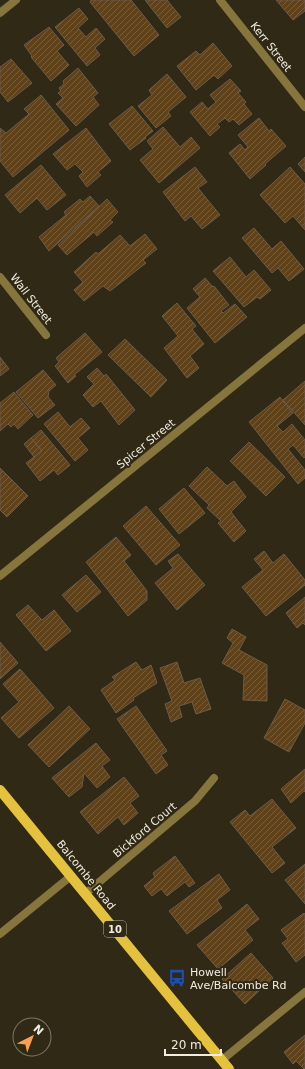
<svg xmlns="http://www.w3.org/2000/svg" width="305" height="1069" viewBox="0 0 305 1069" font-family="'DejaVu Sans',sans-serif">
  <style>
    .building { fill: url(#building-hatch); stroke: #6b5b4a }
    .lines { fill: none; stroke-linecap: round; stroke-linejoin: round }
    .street { stroke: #86763d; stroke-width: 8 }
    .primary { stroke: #e5c23e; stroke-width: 10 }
    .labels { text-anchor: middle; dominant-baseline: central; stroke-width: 4; stroke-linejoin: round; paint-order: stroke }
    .shield { fill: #302915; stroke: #b6b2a3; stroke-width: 1 }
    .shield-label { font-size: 10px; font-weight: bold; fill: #f0ece0 }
    .street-label { font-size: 11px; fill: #f0ece0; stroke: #302915 }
    .poi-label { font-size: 11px; fill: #f0ece0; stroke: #302915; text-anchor: start }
  </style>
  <defs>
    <pattern id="building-hatch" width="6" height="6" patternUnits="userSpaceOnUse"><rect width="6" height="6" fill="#5f411a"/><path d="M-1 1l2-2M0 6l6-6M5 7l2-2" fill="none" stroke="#765d3b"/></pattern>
  </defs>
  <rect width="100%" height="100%" fill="#302915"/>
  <g class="building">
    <path d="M91,0h40l28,35 -25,21 -44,-54z"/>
    <path d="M145,0h22l14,17 -14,11z"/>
    <path d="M276,0h29v11l-12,9z"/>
    <path d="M79,8l9,11 -10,9 8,9 10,-9 9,11 -10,9 5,7 -13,11 -32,-39z"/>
    <path d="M49,27l15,18 -7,6 12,14 -18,16 -20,-24 1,-1 -8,-11z"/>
    <path d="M213,43l19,23 -14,13 -4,-4 -18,15 -19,-24 19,-15 4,4z"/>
    <path d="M11,59l21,24 -24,19 -8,-10v-25z"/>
    <path d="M78,68l20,25 -5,4 6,8 -23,21 -20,-22 7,-6 -5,-5 3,-2 -2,-3 5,-4 -1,-3z"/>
    <path d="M167,74l19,23 -18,15 3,4 -15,12 -18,-22 14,-11 -3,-5z"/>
    <path d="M230,79l11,12 -3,2 8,9 -2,2 8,10 -13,11 -6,-6 -4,3 -4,-4 -8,6 3,3 -10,9 -20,-24 12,-10 6,7 8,-7 -6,-7z"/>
    <path d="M41,95l28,35 -56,47 -13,-16v-33l6,5 23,-19 -5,-5z"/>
    <path d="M132,106l21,25 -8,6 1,1 -16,12 -21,-26z"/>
    <path d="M259,118l10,13 2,-2 15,17 -21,18 1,1 -16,14 -21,-26 11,-9 5,6 3,-3 -10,-12z"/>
    <path d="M163,127l17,20 11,-10 9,11 -41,35 -19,-23 13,-11 -6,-8z"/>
    <path d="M86,128l25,33 -13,11 3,3 -14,12 -8,-11 4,-4 -8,-8 -8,6 -14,-16z"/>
    <path d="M305,157v15l-7,-8z"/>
    <path d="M41,165l25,30 -19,15 -10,-12 -17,15 -15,-18z"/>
    <path d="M195,167l12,15 -9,6 22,27 -18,14 -11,-13 -6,5 -22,-29z"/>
    <path d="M290,167l15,17v46l-12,-14 -8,7 -25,-28z"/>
    <path d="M90,196l9,10 -50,45 -10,-14 27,-22 -2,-3 16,-13 3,3z"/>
    <path d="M107,199l11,13 -8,8 3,2 -16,14 -3,-4 -27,23 -9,-10z"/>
    <path d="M254,228l18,21 9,-8 23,28 -15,12 -11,-13 -6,5 -30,-35z"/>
    <path d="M145,234l12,15 -14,11 3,3 -36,28 -7,-5 -19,15 -10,-11 9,-8 -9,-10 22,-20 2,2 22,-19 10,11z"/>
    <path d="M230,257l16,20 8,-7 17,20 -11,9 -3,-2 -13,10 -31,-36z"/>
    <path d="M205,278l8,9 1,-1 15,19 -8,6 2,2 12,-9 12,13 -32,26 -28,-35 13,-11 -7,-8z"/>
    <path d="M177,303l19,23 -4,3 12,15 -14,12 9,12 -12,10 -23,-30 14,-12 -16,-20z"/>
    <path d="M85,333l17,19 -28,23 2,1 -8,7 -13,-17 4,-4 -3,-4z"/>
    <path d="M125,339l42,41 -16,17 -43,-42z"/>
    <path d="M0,357l9,12 -9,7z"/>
    <path d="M97,368l7,8 2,-2 29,36 -16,15 -18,-24 -8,6 -10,-12 11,-11 -7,-7z"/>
    <path d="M43,370l13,15 -7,6 -1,6 7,8 -17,13 -22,-26z"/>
    <path d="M305,381v44l-22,-25z"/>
    <path d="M14,392l19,23 -15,14 -4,-5 -3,3 -3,-3 -8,7v-28z"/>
    <path d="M280,397l13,16 -16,13 6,6 9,-8 13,16v17l-1,1 -11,-13 -5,4 17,21v8l-7,6 -49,-62z"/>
    <path d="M58,412l12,15 11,-9 9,10 -12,10 10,12 -13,11 -31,-37z"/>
    <path d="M41,430l29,35 -12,10 -4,-5 -14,11 -14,-18 16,-12 -11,-13z"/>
    <path d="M31,438l11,13 -8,6 -10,-13z"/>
    <path d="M249,442l36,35 -19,19 -36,-35z"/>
    <path d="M207,467l20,19 7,-5 12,16 -15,15 15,19 -12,11 -16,-19 3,-2 -14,-13 2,-3 -20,-19z"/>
    <path d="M0,468l28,28 -21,21 -7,-7z"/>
    <path d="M184,488l21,25 -26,21 -20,-25z"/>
    <path d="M146,506l34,39 -24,20 -33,-39z"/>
    <path d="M116,537l15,18 -7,6 23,30v9l-19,16 -42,-54z"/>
    <path d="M264,551l9,12 11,-9 21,26v5l-39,31 -24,-29 21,-17 -9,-11z"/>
    <path d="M178,554l27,31 -28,25 -22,-27 18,-15 -5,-7z"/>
    <path d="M86,575l15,17 -24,20 -15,-17z"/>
    <path d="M305,597v28l-2,-2 -6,5 -11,-15z"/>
    <path d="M28,605l14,15 12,-10 17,21 -25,20 -30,-36z"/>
    <path d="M232,629l14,8 -7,13 28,15v36l-24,-1 1,-25 -22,-12 11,-20 -6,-5z"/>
    <path d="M0,642l18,21 -18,16z"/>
    <path d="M136,662l6,8 9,-5 6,18 -24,15 1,2 -18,13 -15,-23 14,-10 -3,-3z"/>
    <path d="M177,662l7,21 16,-5 11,31 -15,5 -4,-12 -13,4 3,11 -11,5 -6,-18 7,-3 -12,-33z"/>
    <path d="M20,669l34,39 -35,30 -18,-20 18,-16 -16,-18z"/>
    <path d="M285,699l20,11v13l-16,29 -25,-14z"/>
    <path d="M69,706l21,23 -41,38 -21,-22z"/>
    <path d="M136,706l31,45 -6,4 7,10 -12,9 -39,-55z"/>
    <path d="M96,743l14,17 -8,6 8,11 -13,11 -13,-15 -2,14 -13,10 -17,-19z"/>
    <path d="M305,769v23l-1,-1 -13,12 -10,-14z"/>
    <path d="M124,777l15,19 -9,7 8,10 -14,12 -6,-8 -20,17 -18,-22z"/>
    <path d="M272,799l24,29 -24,19 13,16 -13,10 -42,-51 15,-12 5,6z"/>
    <path d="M175,856l20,27 -6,4 -4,-5 -18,14 -6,-7 -9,7 -8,-10 11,-9 -2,-4z"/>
    <path d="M305,864v40l-20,-24z"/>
    <path d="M219,874l11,16 -13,10 5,8 -35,26 -18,-23z"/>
    <path d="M247,904l12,15 -14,11 8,10 -35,29 -21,-24z"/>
    <path d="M304,913l1,1v41l-9,7 -14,-19 6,-4 -7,-9z"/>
    <path d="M251,953l22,25 -28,26 -23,-25z"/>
    <path d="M305,1035v33l-1,1 -8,-8 -3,3 -9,-12z"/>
  </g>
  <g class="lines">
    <g class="street">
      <path d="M220,0l85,107"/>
      <path d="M0,13l16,-13"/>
      <path d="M0,277l46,58"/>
      <path d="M0,576l305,-248"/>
      <path d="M85,894l110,-93 19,-23"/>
      <path d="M0,934l71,-58"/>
      <path d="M222,1060l83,-68"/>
    </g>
    <path class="primary" d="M0,790l229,279"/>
  </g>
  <defs>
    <g id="bus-bare" transform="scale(1.38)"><path d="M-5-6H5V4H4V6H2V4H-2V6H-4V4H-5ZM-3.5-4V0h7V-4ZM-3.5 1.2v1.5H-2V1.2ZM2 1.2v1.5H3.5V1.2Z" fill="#1a4fb4" stroke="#302915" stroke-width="2.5" paint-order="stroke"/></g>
  </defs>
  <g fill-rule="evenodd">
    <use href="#bus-bare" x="177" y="978"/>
  </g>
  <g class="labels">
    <rect class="shield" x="104" y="921" width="22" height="16" rx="3"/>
    <g class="shield-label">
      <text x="115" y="929">10</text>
    </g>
    <g class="street-label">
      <text transform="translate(271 47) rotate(52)">Kerr Street</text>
      <text transform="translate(31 299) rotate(52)">Wall Street</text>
      <text transform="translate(146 444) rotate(-39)">Spicer Street</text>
      <text transform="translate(145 830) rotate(-40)">Bickford Court</text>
      <text transform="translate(86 875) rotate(51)">Balcombe Road</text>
    </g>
    <g class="poi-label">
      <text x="190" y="972">Howell<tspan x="190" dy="13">Ave/Balcombe Rd</tspan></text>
    </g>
  </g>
  <g transform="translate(32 1037) rotate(42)"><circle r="19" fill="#302915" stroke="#7d7766"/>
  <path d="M0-3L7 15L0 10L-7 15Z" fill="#fb9e50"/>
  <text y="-6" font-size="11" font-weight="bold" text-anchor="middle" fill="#f0ece0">N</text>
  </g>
  <path d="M165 1049v6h56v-6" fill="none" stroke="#f0ece0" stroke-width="2"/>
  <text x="171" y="1049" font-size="12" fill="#f0ece0" stroke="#302915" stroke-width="3" paint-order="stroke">20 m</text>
</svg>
